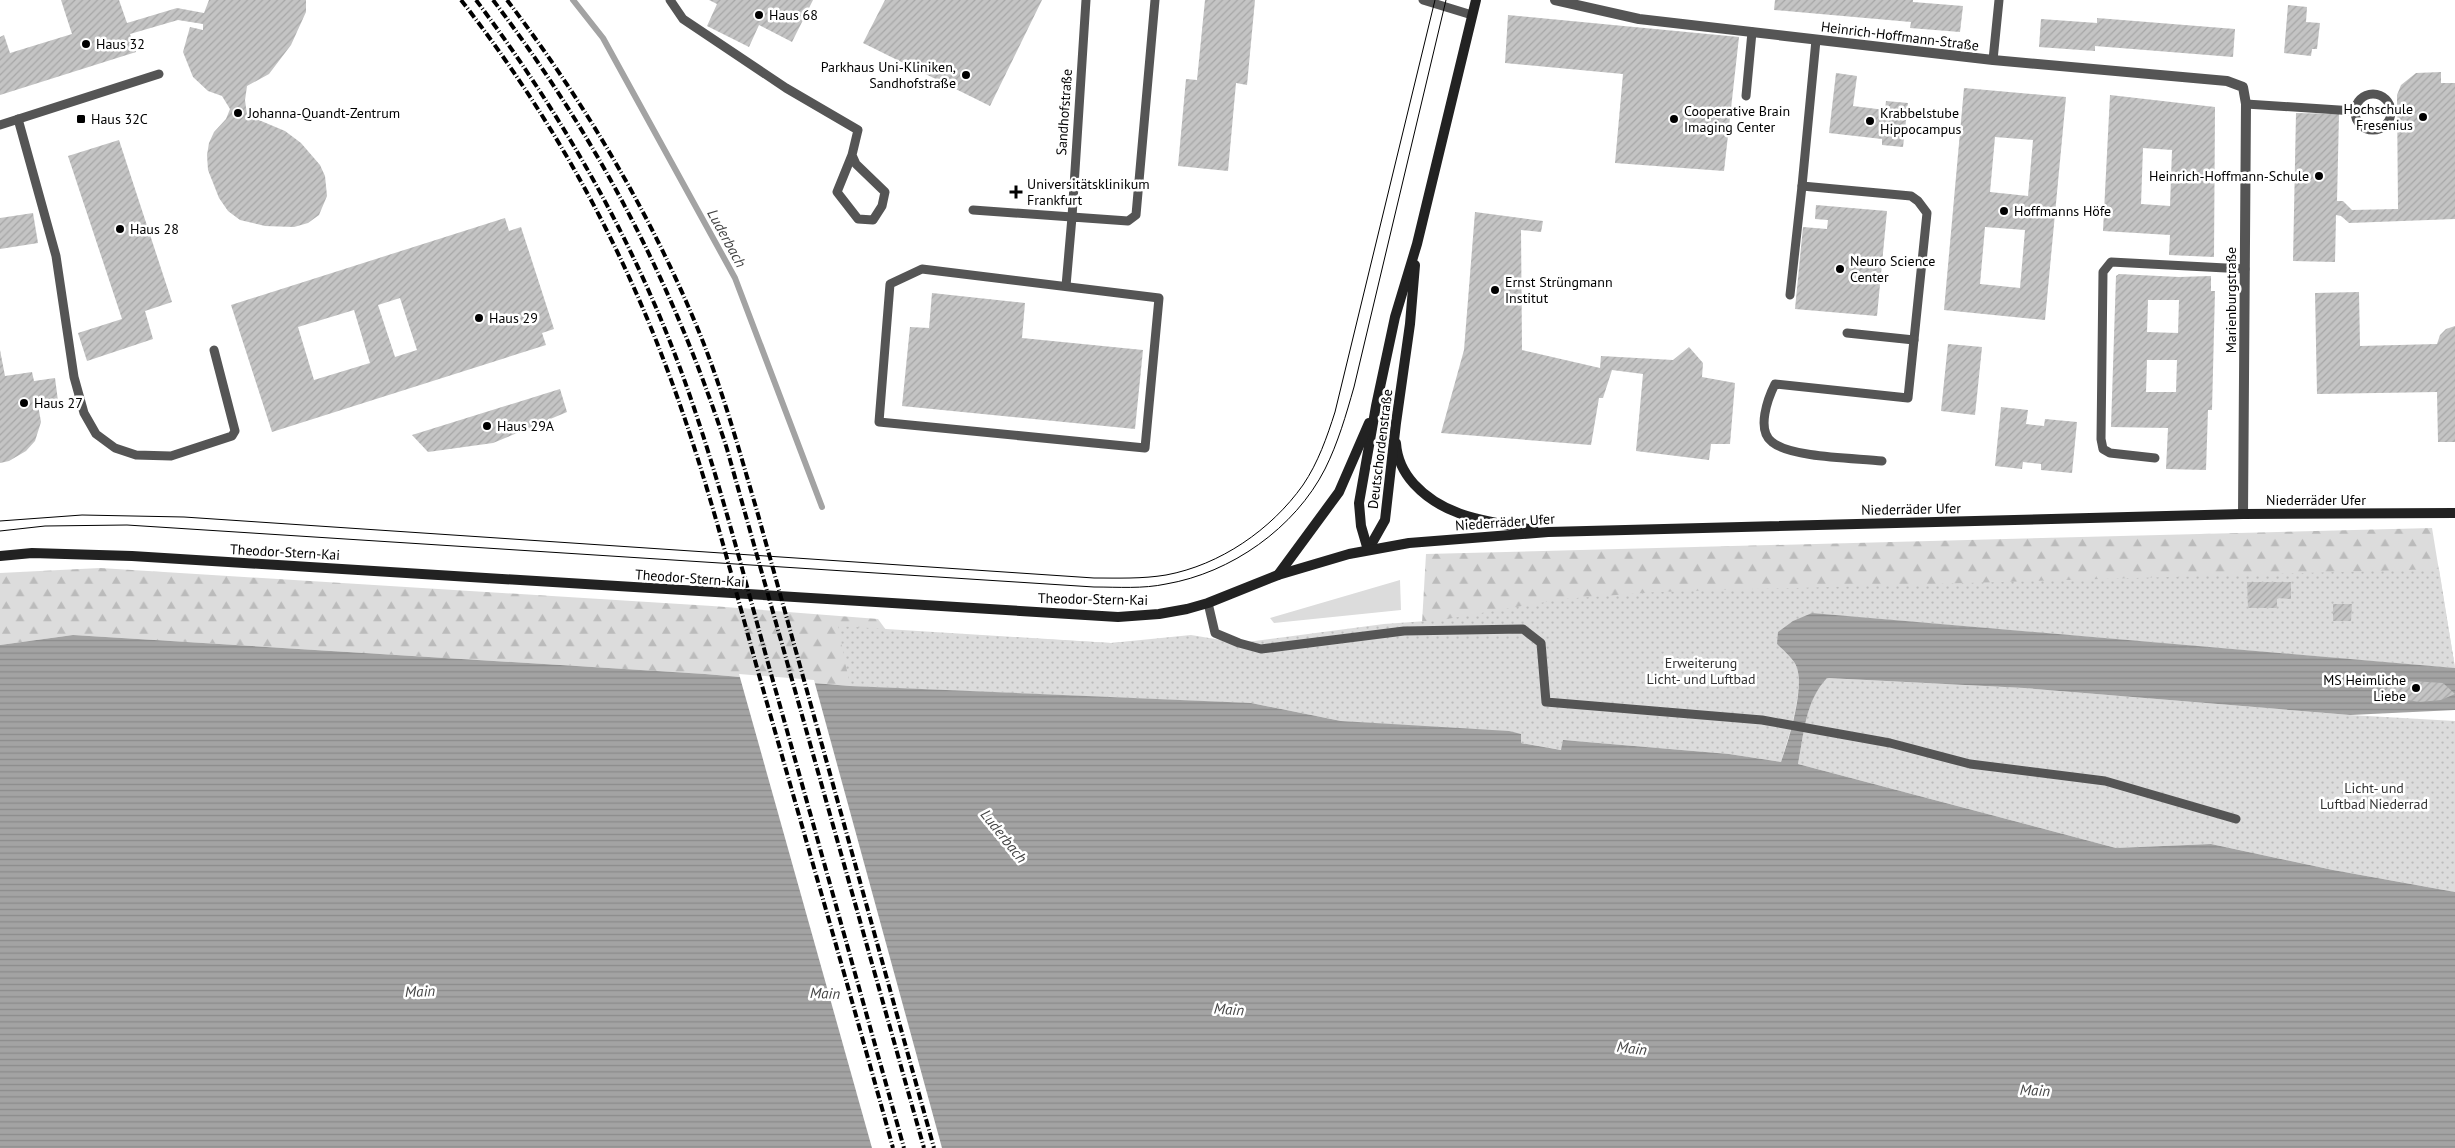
<svg xmlns="http://www.w3.org/2000/svg" width="2455" height="1148" viewBox="0 0 2455 1148" font-family="'PT Sans',sans-serif">
  <style>
    .grass { fill: #dcdcdc }
    .forest { fill: url(#forest-firs) }
    .park { fill: url(#park-dots) }
    .water { fill: url(#water-rules) }
    .pier { fill: #fff }
    .lines { fill: none; stroke-linecap: round; stroke-linejoin: round }
    .stream { stroke: #a3a3a3; stroke-width: 6 }
    .building { fill: url(#building-hatch); fill-rule: evenodd }
    .service { stroke: #555; stroke-width: 9 }
    .minor { stroke: #555; stroke-width: 10 }
    .secondary { stroke: #222; stroke-width: 10 }
    .tram { stroke: #000; stroke-width: 1 }
    .rail { stroke: #000; stroke-width: 4; stroke-dasharray: 8 2.5 1 2.5; stroke-linecap: butt }
    .poi-dot { fill: #000; stroke: #fff; stroke-width: 2 }
    .labels { text-anchor: middle; dominant-baseline: central; stroke-width: 5; stroke-linejoin: round; paint-order: stroke }
    .poi-label { font-size: 14px; fill: #000; stroke: #fff; text-anchor: start }
    .street-label { font-size: 14px; fill: #000; stroke: #fff }
    .park-label { font-size: 14px; fill: #333; stroke: #fff }
    .water-label { font-size: 15px; font-style: italic; fill: #444; stroke: #fff }
  </style>
  <defs>
    <pattern id="forest-firs" width="22" height="20" patternUnits="userSpaceOnUse" patternTransform="scale(1.25)"><rect width="22" height="20" fill="#dcdcdc"/><path d="M5 1l3.5 6h-7zM16 11l3.5 6h-7z" fill="#bbb"/></pattern>
    <pattern id="park-dots" width="8" height="8" patternUnits="userSpaceOnUse" patternTransform="scale(1.25)"><rect width="8" height="8" fill="#dcdcdc"/><path d="M2 2h.1M6 6h.1" fill="none" stroke="#bbb" stroke-width="1.8" stroke-linecap="round"/></pattern>
    <pattern id="water-rules" width="6" height="5" patternUnits="userSpaceOnUse" patternTransform="scale(1.25)"><rect width="6" height="5" fill="#a3a3a3"/><path d="M0 2.5h6" fill="none" stroke="#8b8b8b"/></pattern>
    <pattern id="building-hatch" width="6" height="6" patternUnits="userSpaceOnUse" patternTransform="scale(1.25)"><rect width="6" height="6" fill="#c4c4c4"/><path d="M-1 1l2-2M0 6l6-6M5 7l2-2" fill="none" stroke="#a7a7a7"/></pattern>
  </defs>
  <rect width="100%" height="100%" fill="#fff"/>
  <path class="grass" d="M1400,580l1,30 -127,13 -4,-5z"/>
  <g class="forest">
    <path d="M2432,528l23,140 -643,-55 -390,10 4,-69z"/>
    <path d="M100,568l612,38 166,13 8,11 225,13 26,-2 114,62 -401,-17 -145,-12 -632,-39 -73,10v-72z"/>
  </g>
  <g class="park">
    <path d="M2439,569l16,99 -643,-55 -35,31c6,6 18,16 20,24 7,23 -9,71 -16,94l-52,-8 -166,-14 -1,10 -41,-7v-9l-180,-13 -90,-18 -401,-17 -12,-60 273,17 80,-8 48,8 145,-19 57,-4 122,-21 93,-7z"/>
    <path d="M1826,678l198,10 326,27 105,6v171l-122,-22 -122,-26 -95,4 -318,-84c6,-30 7,-63 28,-86z"/>
  </g>
  <path class="water" d="M1812,613l643,55v42l-105,5 -326,-27 -197,-10c-22,23 -23,56 -29,86l318,84 95,-4 122,26 122,22v256h-2455v-503l73,-10 632,39 145,12 401,17 90,18 168,10 12,3v9l40,7 2,-10 166,14 52,8c8,-22 23,-72 16,-94 -2,-8 -14,-18 -20,-24l1,-12 15,-11z"/>
  <path class="pier" d="M739,674l75,6 128,468h-70z"/>
  <g class="lines">
    <path class="stream" d="M573,0l30,38 132,240 87,229"/>
  </g>
  <g class="building">
    <path d="M61,0h58l8,23 50,-15 27,5 5,-13h97v12l-15,33 -22,29 -22,12 -2,14 2,15 38,16 16,12 19,22 5,11 2,20 -8,19 -11,8 -14,4 -29,-1 -25,-6 -12,-9 -9,-13 -11,-28 -1,-15 2,-12 5,-11 12,-13 4,-10 -8,-13 -14,-5 -15,-14 -10,-25 7,-25 13,3v-6l-25,-4 -48,14 6,18 -136,43v-58l4,-2 6,18 62,-19z"/>
    <path d="M709,0h104l-21,42 -33,-17 -10,22 -42,-21 10,-22z"/>
    <path d="M885,0h157l-52,106 -127,-63z"/>
    <path d="M1205,0h50l-8,85 -11,-2 -8,88 -50,-5 8,-87 11,1z"/>
    <path d="M1775,0h138v2l50,4 -3,26 -50,-4 1,-6 -137,-12z"/>
    <path d="M2288,5l19,2 -1,15 14,1 -3,26h-5l-1,7 -27,-3z"/>
    <path d="M1508,15l231,22 -15,134 -109,-8 8,-89 -118,-11z"/>
    <path d="M2097,18l138,11 -2,28 -138,-11v5l-56,-4 2,-28 56,4z"/>
    <path d="M2441,72v11h14v136l-106,4 -8,-7 -5,-1 -1,47 -42,-1 3,-148 43,1 -2,87h6l9,9 46,-1 -1,-114 4,-10 15,-12z"/>
    <path d="M1836,73l21,3 -4,30 32,4 1,-9 22,2 -5,44 -21,-2v-6l-53,-6z"/>
    <path d="M1964,88l102,9 -21,223 -101,-10zM1995,137l38,3 -5,56 -38,-4zM1985,227l40,3 -5,58 -40,-4z"/>
    <path d="M2110,95l105,12 -1,150 -45,-2 1,-20 -67,-4zM2143,148l29,2 -2,56 -29,-2z"/>
    <path d="M119,140l53,162 -27,9 8,28 -66,22 -9,-28 44,-14 -54,-163z"/>
    <path d="M1816,205l71,6 -10,105 -82,-7 8,-82 24,2 1,-9 -13,-1z"/>
    <path d="M1475,212l68,9 -2,11 -20,-2 1,120 78,18 1,-12 72,4 16,-13 14,16 -1,14 33,6 -5,61h-19l-2,16 -73,-9 7,-77 -31,-4 -9,28h-4l-8,47 -150,-12 23,-83z"/>
    <path d="M33,213l5,30 -38,6v-31z"/>
    <path d="M505,218l4,13 12,-4 33,102 -12,4 4,12 -274,87 -41,-127zM400,298l17,52 -22,7 -17,-52zM354,310l16,53 -56,17 -16,-53z"/>
    <path d="M2119,274l60,3 32,-1v15h4l-3,119h-4l-2,60 -40,-1 2,-41 -57,-1 5,-151zM2148,300h31l-1,33 -31,-1zM2147,360h30l-1,32h-30z"/>
    <path d="M2359,292l1,54 77,-2 3,-9 6,-6 9,-3v116h-17l-1,-50 -120,2 -2,-101z"/>
    <path d="M932,293l93,10 -3,35 121,12 -8,79 -233,-23 8,-79 19,1z"/>
    <path d="M1948,344l34,3 -7,68 -34,-4z"/>
    <path d="M0,350l5,26 27,-4 2,9 21,-3 3,23 -20,4 3,17 -6,19 -9,10 -17,10 -9,2z"/>
    <path d="M560,389l7,23 -74,31 -65,9 -16,-17z"/>
    <path d="M2001,407l27,3 -2,14 18,2 1,-7 32,3 -5,51 -31,-3v-6l-18,-2 -1,7 -27,-3z"/>
    <path d="M2247,582h44v17l-14,-1v10h-29z"/>
    <path d="M2333,604h19l-1,17h-18z"/>
    <path d="M2396,680l47,3 12,11 -14,6 -22,2 -23,-4 -13,-7v-6z"/>
  </g>
  <g class="lines">
    <g class="service">
      <path d="M670,0l13,19 103,69 72,42 -6,25 -15,37 21,27 15,1 9,-14 3,-14 -29,-28 -4,-9"/>
      <path d="M1423,0l49,15"/>
      <path d="M1816,40l-14,146 109,10 7,5 9,12 -19,185 -133,-14c-7,14 -19,46 -3,58 20,16 83,16 110,19"/>
      <path d="M1993,60l6,-60"/>
      <circle cx="2373" cy="112" r="18"/>
      <path d="M1746,96l6,-64"/>
      <path d="M2246,104l108,7"/>
      <path d="M18,119l38,137 18,121 10,36 12,21 19,14 21,7 35,1 61,-20 3,-5 -21,-81"/>
      <path d="M0,125l159,-51"/>
      <path d="M973,210l99,7 14,-217"/>
      <path d="M922,269l237,29 -14,150 -266,-26 11,-138z"/>
      <path d="M1066,286l6,-69 56,4 8,-6 19,-215"/>
      <path d="M1790,295l12,-109"/>
      <path d="M1847,333l67,7"/>
      <path d="M2155,458l-45,-5 -7,-4 -2,-10 2,-167 8,-10 134,7"/>
      <path d="M1208,603l7,30 24,10 22,6 143,-18 119,-2 18,14 5,59 216,18 128,23 80,21 135,17 131,38"/>
    </g>
    <path class="minor" d="M1555,0l84,19 354,41 234,21 16,6 3,17 -3,410"/>
    <g class="secondary">
      <path d="M1396,443c1,15 8,30 18,41 32,35 77,37 120,46"/>
      <path d="M1368,550l-7,-24 -2,-23 17,-97 19,-89 22,-73 59,-244"/>
      <path d="M1368,550l17,-30 11,-97 14,-99 5,-59"/>
      <path d="M0,556l32,-3 100,3 986,61 41,-3 28,-5 21,-6 70,-28 71,-21 60,-11 139,-11 695,-18 212,-1"/>
      <path d="M1278,575l61,-83 30,-69"/>
    </g>
    <g class="tram">
      <path d="M0,521l82,-6 102,2 910,61c24,0 48,1 72,-3 54,-10 105,-45 137,-90 15,-22 24,-48 32,-73l100,-412"/>
      <path d="M0,531l45,-5 82,-1 967,62c24,0 49,2 72,-3 65,-11 129,-56 159,-115 13,-26 21,-54 29,-82l92,-387"/>
    </g>
    <g class="rail">
      <path d="M461,0c85,109 154,231 203,361 40,104 67,214 97,321 44,155 89,310 132,466"/>
      <path d="M476,0c87,116 159,242 208,379 36,101 62,206 91,309 43,153 86,307 129,460"/>
      <path d="M493,0c104,137 181,285 234,449l197,699"/>
      <path d="M507,0c76,100 142,211 190,327 25,60 42,123 60,184l177,637"/>
    </g>
  </g>
  <g class="poi-dot">
    <circle cx="759" cy="15" r="5"/>
    <circle cx="86" cy="44" r="5"/>
    <circle cx="966" cy="75" r="5"/>
    <circle cx="238" cy="113" r="5"/>
    <circle cx="2423" cy="117" r="5"/>
    <rect x="76" y="114" width="10" height="10" rx="2.5"/>
    <circle cx="1674" cy="119" r="5"/>
    <circle cx="1870" cy="121" r="5"/>
    <circle cx="2319" cy="176" r="5"/>
    <path d="M1013.5 184.5h5v5h5v5h-5v5h-5v-5h-5v-5h5z"/>
    <circle cx="2004" cy="211" r="5"/>
    <circle cx="120" cy="229" r="5"/>
    <circle cx="1840" cy="269" r="5"/>
    <circle cx="1495" cy="290" r="5"/>
    <circle cx="479" cy="318" r="5"/>
    <circle cx="24" cy="403" r="5"/>
    <circle cx="487" cy="426" r="5"/>
    <circle cx="2416" cy="688" r="5"/>
  </g>
  <g class="labels">
    <g class="poi-label">
      <text x="769" y="15">Haus 68</text>
      <text x="96" y="44">Haus 32</text>
      <text x="956" y="67" text-anchor="end">Parkhaus Uni-Kliniken,<tspan x="956" dy="16">Sandhofstraße</tspan></text>
      <text x="2413" y="109" text-anchor="end">Hochschule<tspan x="2413" dy="16">Fresenius</tspan></text>
      <text x="1684" y="111">Cooperative Brain<tspan x="1684" dy="16">Imaging Center</tspan></text>
      <text x="248" y="113">Johanna-Quandt-Zentrum</text>
      <text x="1880" y="113">Krabbelstube<tspan x="1880" dy="16">Hippocampus</tspan></text>
      <text x="91" y="119">Haus 32C</text>
      <text x="2309" y="176" text-anchor="end">Heinrich-Hoffmann-Schule</text>
      <text x="1027" y="184">Universitätsklinikum<tspan x="1027" dy="16">Frankfurt</tspan></text>
      <text x="2014" y="211">Hoffmanns Höfe</text>
      <text x="130" y="229">Haus 28</text>
      <text x="1850" y="261">Neuro Science<tspan x="1850" dy="16">Center</tspan></text>
      <text x="1505" y="282">Ernst Strüngmann<tspan x="1505" dy="16">Institut</tspan></text>
      <text x="489" y="318">Haus 29</text>
      <text x="34" y="403">Haus 27</text>
      <text x="497" y="426">Haus 29A</text>
      <text x="2406" y="680" text-anchor="end">MS Heimliche<tspan x="2406" dy="16">Liebe</tspan></text>
    </g>
    <g class="street-label">
      <text transform="translate(1900 36) rotate(7)">Heinrich-Hoffmann-Straße</text>
      <text transform="translate(1064 112) rotate(-86)">Sandhofstraße</text>
      <text transform="translate(2231 300) rotate(-90)">Marienburgstraße</text>
      <text transform="translate(1380 449) rotate(-83)">Deutschordenstraße</text>
      <text x="2316" y="500">Niederräder Ufer</text>
      <text transform="translate(1911 509) rotate(-1)">Niederräder Ufer</text>
      <text transform="translate(1505 522) rotate(-4)">Niederräder Ufer</text>
      <text transform="translate(285 552) rotate(3)">Theodor-Stern-Kai</text>
      <text transform="translate(690 578) rotate(4)">Theodor-Stern-Kai</text>
      <text transform="translate(1093 599) rotate(1)">Theodor-Stern-Kai</text>
    </g>
    <g class="park-label">
      <text x="1701" y="663">Erweiterung<tspan x="1701" dy="16">Licht- und Luftbad</tspan></text>
      <text x="2374" y="788">Licht- und<tspan x="2374" dy="16">Luftbad Niederrad</tspan></text>
    </g>
    <g class="water-label">
      <text transform="translate(727 238) rotate(61)">Luderbach</text>
      <text transform="translate(1004 836) rotate(51)">Luderbach</text>
      <text transform="translate(420 991) rotate(-2)">Main</text>
      <text transform="translate(825 993) rotate(2)">Main</text>
      <text transform="translate(1229 1009) rotate(4)">Main</text>
      <text transform="translate(1632 1048) rotate(7)">Main</text>
      <text transform="translate(2035 1090) rotate(3)">Main</text>
    </g>
  </g>
</svg>
